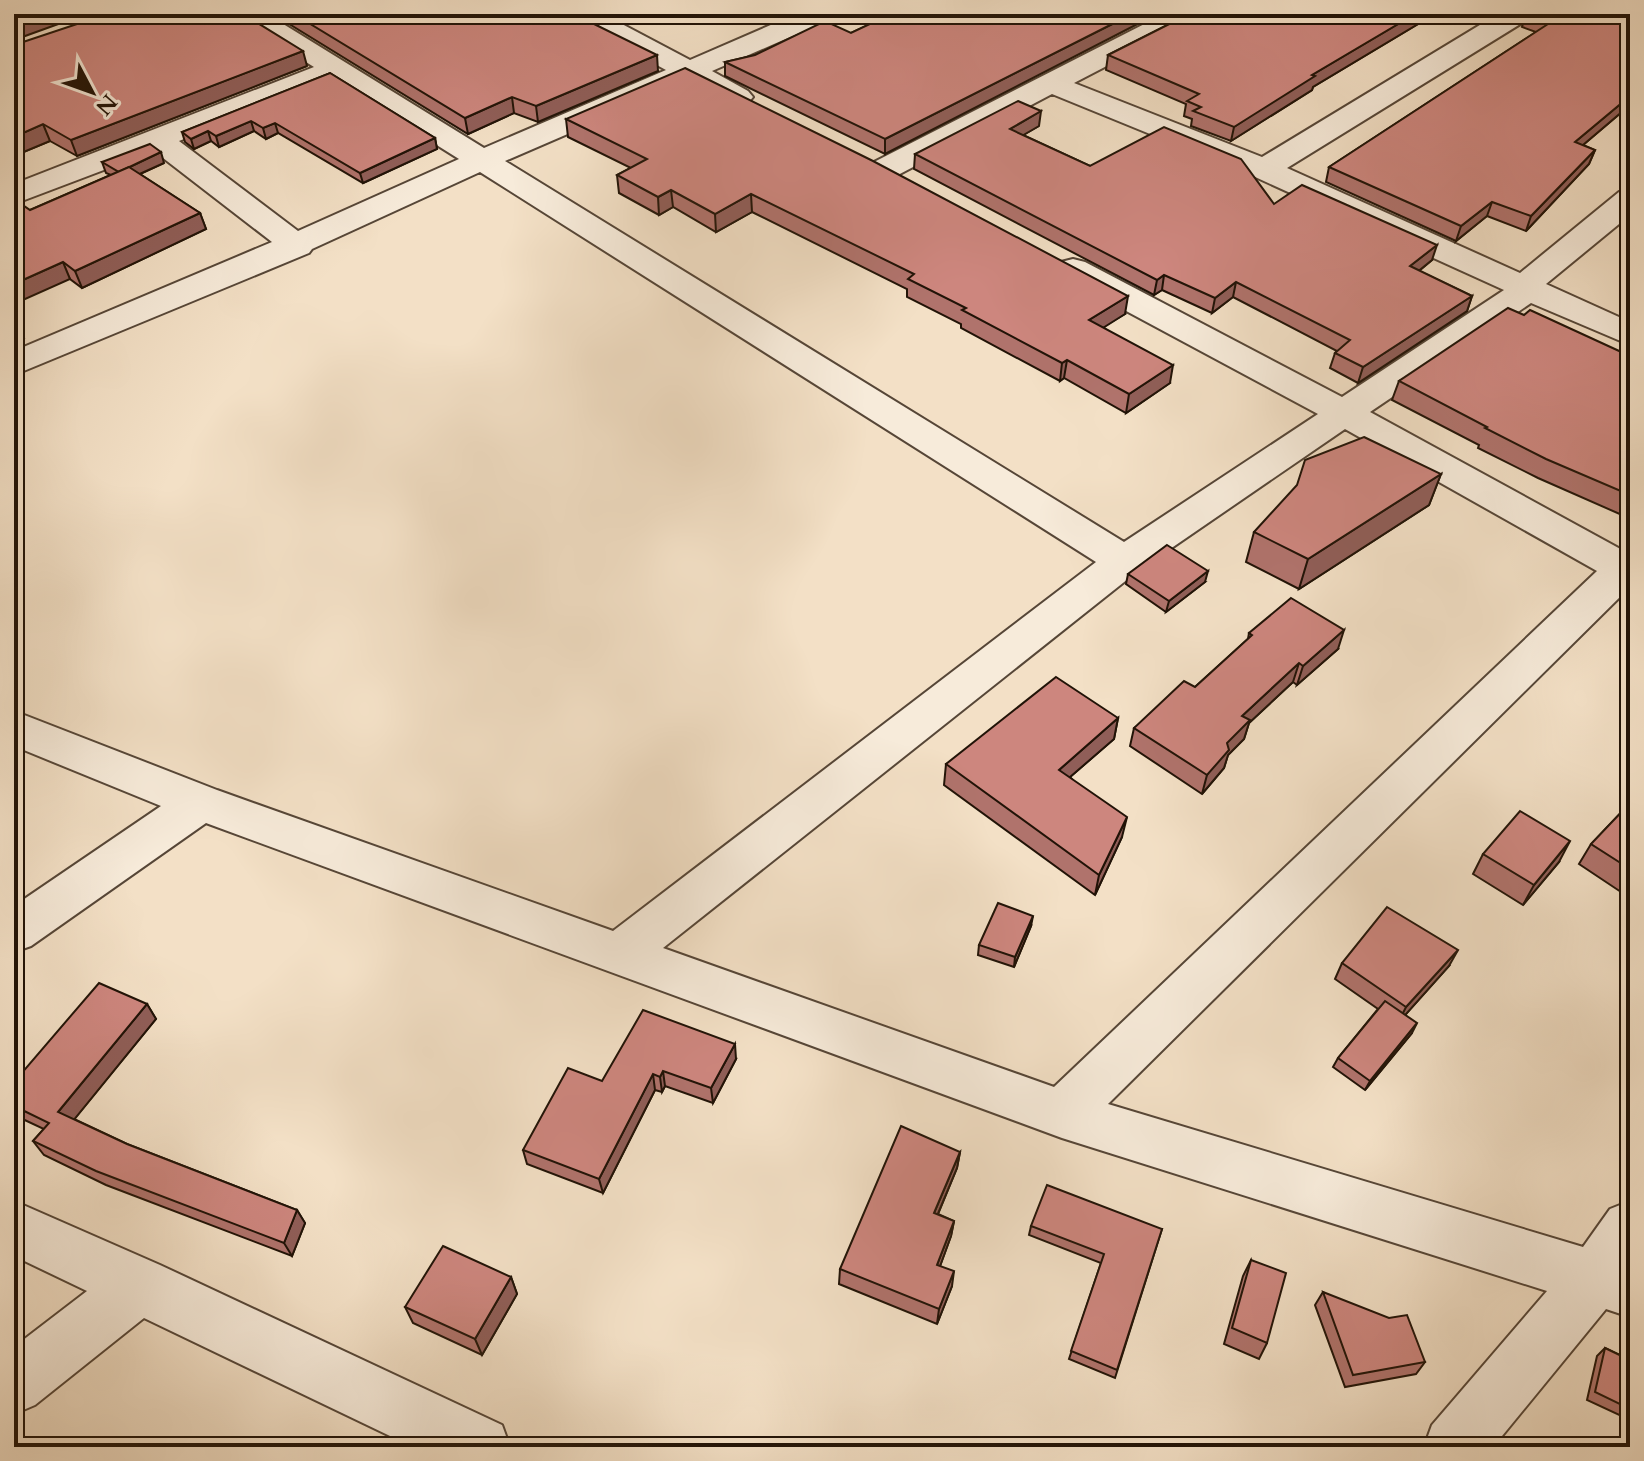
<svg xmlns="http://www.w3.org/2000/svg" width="1644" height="1461" viewBox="0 0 1644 1461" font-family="Cardo,serif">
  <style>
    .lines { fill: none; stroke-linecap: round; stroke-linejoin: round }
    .minor-casing { stroke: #564637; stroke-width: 4 }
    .minor { fill: #f7ebda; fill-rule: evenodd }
    .wall { fill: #b0736c; stroke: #211307; stroke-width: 2 }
    .shaded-wall { fill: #905e58; stroke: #211307; stroke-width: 2 }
    .building { fill: #cd867e; stroke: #211307; stroke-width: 2 }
  </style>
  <rect width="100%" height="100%" fill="#f3e0c6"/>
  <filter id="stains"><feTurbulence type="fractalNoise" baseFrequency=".0025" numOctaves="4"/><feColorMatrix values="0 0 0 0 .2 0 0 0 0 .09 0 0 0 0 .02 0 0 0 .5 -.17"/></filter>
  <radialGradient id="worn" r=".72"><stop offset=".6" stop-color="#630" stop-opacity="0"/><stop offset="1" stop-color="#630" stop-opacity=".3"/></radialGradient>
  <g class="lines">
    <g class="minor-casing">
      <g id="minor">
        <path d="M234,14h33l217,134 182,-78 -93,-50 -4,-6h34l87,46 106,-46h37l-4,6 -117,51 36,20 5,6 -5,6c-21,6 -42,-11 -60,-21l-183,79 619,381 194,-128 -257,-138 -5,-7 5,-7 12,-3 12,3 257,135 162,-107 -251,-114 -201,-82 -156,82 -11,2 -11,-2 -4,-7 4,-7 290,-148h35l-4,6 -121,63 188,74 236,-143h33l-4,6 -240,148 233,105 99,-81 11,-2v25l-84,69 84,38v23l-99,-42 -161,109 254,139 6,-2v38l-522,517 475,143 27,-38 20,-8v116l-24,-8 -113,138h-69l8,-22 115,-134 -485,-153 -856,-315 -175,123 -17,6v-46l147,-100 -147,-60v-35l203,79 396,141 483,-369 -616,-390 -168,77 -3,4 -295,122v-24l258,-109 -118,-91 -140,53v-20l300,-117 -76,-47zM333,80l126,79 -161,72 -119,-90zM1345,429l252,142 -543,516 -391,-139 475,-377z"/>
        <path d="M14,1201l146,64 342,160 8,22h-97l-269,-129 -109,87 -21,9v-67l73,-56 -73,-35z"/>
      </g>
    </g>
    <use href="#minor" class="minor"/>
  </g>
  <g class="wall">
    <path d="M273,14h309l76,57 -120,51 -24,-9 -46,21z"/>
    <path d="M891,14l-6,140 -160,-78v-14l126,-29z"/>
    <path d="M1189,14h258l-9,7 -10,-3 -115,69 -1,3 -81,51 -40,-15 1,-7 -8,-3 2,-12 -80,-34 2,-15z"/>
    <path d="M1526,14h104v91l-47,40 12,5 -6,14 -63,67 -39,-15 -31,25 -130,-59 3,-15 207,-135 -14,-5z"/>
    <path d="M14,45l293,21 -230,90 -27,-15 -36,15z"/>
    <path d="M330,73l105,65 2,11 -74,34 -85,-50 -12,6 -12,-8 -35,16 -8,-6 -17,8 -9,-7 -3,-10z"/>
    <path d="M566,119l559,195 -22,13 67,56 -44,30 -62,-35 -4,3 -99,-53v-4l-54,-27v-8l-155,-77 -36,20 -43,-25 -14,8 -40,-22 -2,-18 14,-7 -63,-31z"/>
    <path d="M1039,126l-16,9 67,31 184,38 158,56 -13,11 53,25 -5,15 -109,72 -28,-15 5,-15 2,-2 -104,-54 -21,16 -50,-23 -8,5 -240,-126 1,-15z"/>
    <path d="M102,162l62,1 -24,11 60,39 6,16 -124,59 -12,-9 -40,-69 81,-35 -5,-2z"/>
    <path d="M1524,315l106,41v150l-8,9 -84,-37 -60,-30 1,-3 -87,-45 7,-19z"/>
    <path d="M1441,474l-12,31 -130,84 -53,-27 8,-30z"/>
    <path d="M1128,574l77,8 -39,30 -40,-28z"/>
    <path d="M1249,633l89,16 -41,36 -4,-3 -44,41 -5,16 -16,16 -4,13 -22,26 -72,-48 4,-18 61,-41 53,-48z"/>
    <path d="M1118,718l-4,21 -44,38 52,60 -27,58 -151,-110 2,-21z"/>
    <path d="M1630,803v95l-51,-34 12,-20z"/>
    <path d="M1483,854l76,8 -36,43 -50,-31z"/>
    <path d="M1031,926l-17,41 -36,-12 1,-10z"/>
    <path d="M1342,963l107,3 -44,49 7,18 -47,57 -32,-23 5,-9 40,-49 -43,-30z"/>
    <path d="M147,1004l9,15 -82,100 53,25 170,66 8,13 -13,33 -186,-71 -62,-30 -11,-14 11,-12 -30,-14v-33z"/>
    <path d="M736,1059l-23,44 -48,-17 -3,6 -7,-2 -52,103 -76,-29 -4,-14 79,-69z"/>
    <path d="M960,1152l-3,16 -19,46 16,7 -3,15 -11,30 12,20 -15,38 -98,-40 1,-15z"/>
    <path d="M1031,1226l131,3 -47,149 -46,-19 32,-96 -72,-28z"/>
    <path d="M1251,1260l16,83 -8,16 -35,-15 19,-68z"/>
    <path d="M511,1277l6,17 -35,61 -69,-32 -8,-16z"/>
    <path d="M1323,1292l102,70 -9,12 -71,13 -30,-82z"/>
    <path d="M1605,1348l25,12v60l-43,-20 10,-44z"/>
  </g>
  <g class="shaded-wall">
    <path d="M38,14h48l-72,26v-17z"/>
    <path d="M1132,14h25l-272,140v-15z"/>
    <path d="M1415,14h14l-1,4 -115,69 -1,3 -81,51 3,-14 78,-52z"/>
    <path d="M1440,14h7l-9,7z"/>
    <path d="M303,51l4,15 -230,90 -6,-16z"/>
    <path d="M657,55l1,16 -120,51 -2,-16z"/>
    <path d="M1630,96v9l-60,51 5,-14z"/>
    <path d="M512,97l2,16 -46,21 -3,-16z"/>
    <path d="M1041,111l-2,15 -31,18 2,-15z"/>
    <path d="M251,121l3,10 -35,16 -3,-11z"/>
    <path d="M275,123l3,10 -12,6 -3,-11z"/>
    <path d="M43,124l7,17 -36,15v-19z"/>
    <path d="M208,131l3,10 -17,8 -3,-10z"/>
    <path d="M435,138l2,11 -74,34 -3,-10z"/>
    <path d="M1595,150l-6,14 -63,67 5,-15z"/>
    <path d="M161,152l3,11 -42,19 -3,-10z"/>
    <path d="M671,190l2,17 -14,8 -1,-18z"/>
    <path d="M751,194l1,18 -36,20 -1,-18z"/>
    <path d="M1492,202l-5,14 -31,25 5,-15z"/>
    <path d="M200,213l6,16 -124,59 -7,-17z"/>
    <path d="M1437,245l-5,15 -27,22 5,-16z"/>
    <path d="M63,262l7,17 -56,25v-20z"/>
    <path d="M1164,275l-2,15 -8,5 3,-15z"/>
    <path d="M1236,282l-3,15 -21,16 3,-15z"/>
    <path d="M1128,296l-3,18 -38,24 2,-18z"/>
    <path d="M1472,296l-5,15 -109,72 5,-16z"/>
    <path d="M17,321l7,17 -10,4v-20z"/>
    <path d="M1067,360l-3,18 -4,3 2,-18z"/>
    <path d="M1173,365l-3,18 -44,30 3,-19z"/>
    <path d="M1441,474l-12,31 -130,84 9,-30z"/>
    <path d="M1630,499v7l-8,9z"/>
    <path d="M1208,571l-3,11 -39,30 3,-11z"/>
    <path d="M1344,630l-6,19 -41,36 6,-19z"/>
    <path d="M1299,663l-6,19 -44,41 -5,16 -16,16 -4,13 -22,26 5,-19 35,-59z"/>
    <path d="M1118,718l-4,21 -59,51 4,-20z"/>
    <path d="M1127,817l-5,20 -27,58 4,-20z"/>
    <path d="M1570,841l-11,21 -36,43 11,-20z"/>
    <path d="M1033,916l-2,10 -17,41 1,-10z"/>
    <path d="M1458,950l-9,16 -51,57 8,-16z"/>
    <path d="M147,1004l9,15 -87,107 -11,-14z"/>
    <path d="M1417,1023l-5,10 -47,57 5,-9z"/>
    <path d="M735,1044l1,15 -23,44 -2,-15z"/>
    <path d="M663,1071l2,15 -3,6 -2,-15z"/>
    <path d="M653,1074l2,16 -52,103 -4,-14z"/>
    <path d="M960,1152l-3,16 -25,60 2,-15z"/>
    <path d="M297,1210l8,13 -13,33 -8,-13z"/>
    <path d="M954,1221l-3,15 -16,44 2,-15z"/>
    <path d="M954,1271l-2,15 -15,38 2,-15z"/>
    <path d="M511,1277l6,17 -35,61 -7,-16z"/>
  </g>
  <g class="building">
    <path d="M14,14h24l-24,9z"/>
    <path d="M107,14h136l60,37 -232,89 -28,-16 -29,13v-92z"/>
    <path d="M294,14h288l16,9 -4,1 63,31 -121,51 -24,-9 -47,21z"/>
    <path d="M891,14h241l-247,125 -160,-77 30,-7 70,-34 26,12z"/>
    <path d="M1189,14h226l-103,61 3,1 -81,51 -41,-16 8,-4 -14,-6 12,-7 -91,-39z"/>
    <path d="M1530,14h100v82l-55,46 20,8 -64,66 -39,-14 -31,24 -132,-59 222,-145z"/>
    <path d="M685,68l188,93 255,135 -39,24 84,45 -44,29 -62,-34 -5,3 -100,-53 4,-2 -58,-29 6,-5 -163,-80 -36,20 -44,-24 -13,7 -41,-22 30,-16 -81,-40z"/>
    <path d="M330,73l105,65 -75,35 -85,-50 -12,5 -12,-7 -35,15 -8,-5 -17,8 -9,-7z"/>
    <path d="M1018,101l23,10 -31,18 80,37 74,-39 77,32 33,45 28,-19 135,60 -27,21 62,30 -109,71 -28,-14 15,-13 -114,-58 -21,16 -51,-23 -7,5 -242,-126z"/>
    <path d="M150,144l11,8 -42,20 -17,-10z"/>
    <path d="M129,167l71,46 -125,58 -12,-9 -49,22v-85l16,11z"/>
    <path d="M1508,308l16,7 6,-5 100,46v139l-84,-36 -61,-31 2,-1 -88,-46z"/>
    <path d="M1364,437l77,37 -133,85 -54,-27 43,-47 8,-25z"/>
    <path d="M1167,545l41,26 -39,30 -41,-27z"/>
    <path d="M1291,598l53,32 -41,36 -4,-3 -57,53 8,4 -23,23 2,7 -22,25 -73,-47 50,-47 11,6 57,-52 -3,-2z"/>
    <path d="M1056,677l62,41 -59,52 68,47 -28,58 -153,-111z"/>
    <path d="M1630,803v66l-39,-25z"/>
    <path d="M1520,811l50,30 -36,44 -51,-31z"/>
    <path d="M998,903l35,13 -18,41 -36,-12z"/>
    <path d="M1387,907l71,43 -52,57 -64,-44z"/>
    <path d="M99,983l48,21 -89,108 69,32 170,66 -13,33 -188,-72 -63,-30 16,-18 -35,-17v-24z"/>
    <path d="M1385,1001l32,22 -47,58 -32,-23z"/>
    <path d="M643,1010l92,34 -24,44 -48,-17 -3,6 -7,-3 -54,105 -76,-29 45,-82 34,13z"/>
    <path d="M901,1126l59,26 -26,61 20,8 -17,44 17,6 -15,38 -99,-40z"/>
    <path d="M1047,1185l115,44 -45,141 -46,-19 33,-97 -73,-28z"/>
    <path d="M443,1246l68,31 -36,62 -70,-32z"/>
    <path d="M1251,1260l35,13 -19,70 -35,-15z"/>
    <path d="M1323,1292l66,26 18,-3 18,47 -72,13z"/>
    <path d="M1605,1348l25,12v49l-35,-17z"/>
    <path d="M272,1441l4,6h-11z"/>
  </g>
  <rect width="1644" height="1461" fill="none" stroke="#f3e0c6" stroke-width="48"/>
  <rect x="16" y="16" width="1612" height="1429" fill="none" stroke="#211307" stroke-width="4"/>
  <rect x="24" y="24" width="1596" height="1413" fill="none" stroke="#211307" stroke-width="2"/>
  <g transform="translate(92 92) rotate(131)" stroke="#f7ebda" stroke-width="6" paint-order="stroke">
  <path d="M0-6L14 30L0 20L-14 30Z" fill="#211307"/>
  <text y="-12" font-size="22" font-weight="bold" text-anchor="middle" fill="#211307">N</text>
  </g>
  <rect width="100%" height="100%" filter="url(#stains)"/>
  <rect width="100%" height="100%" fill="url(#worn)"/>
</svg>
